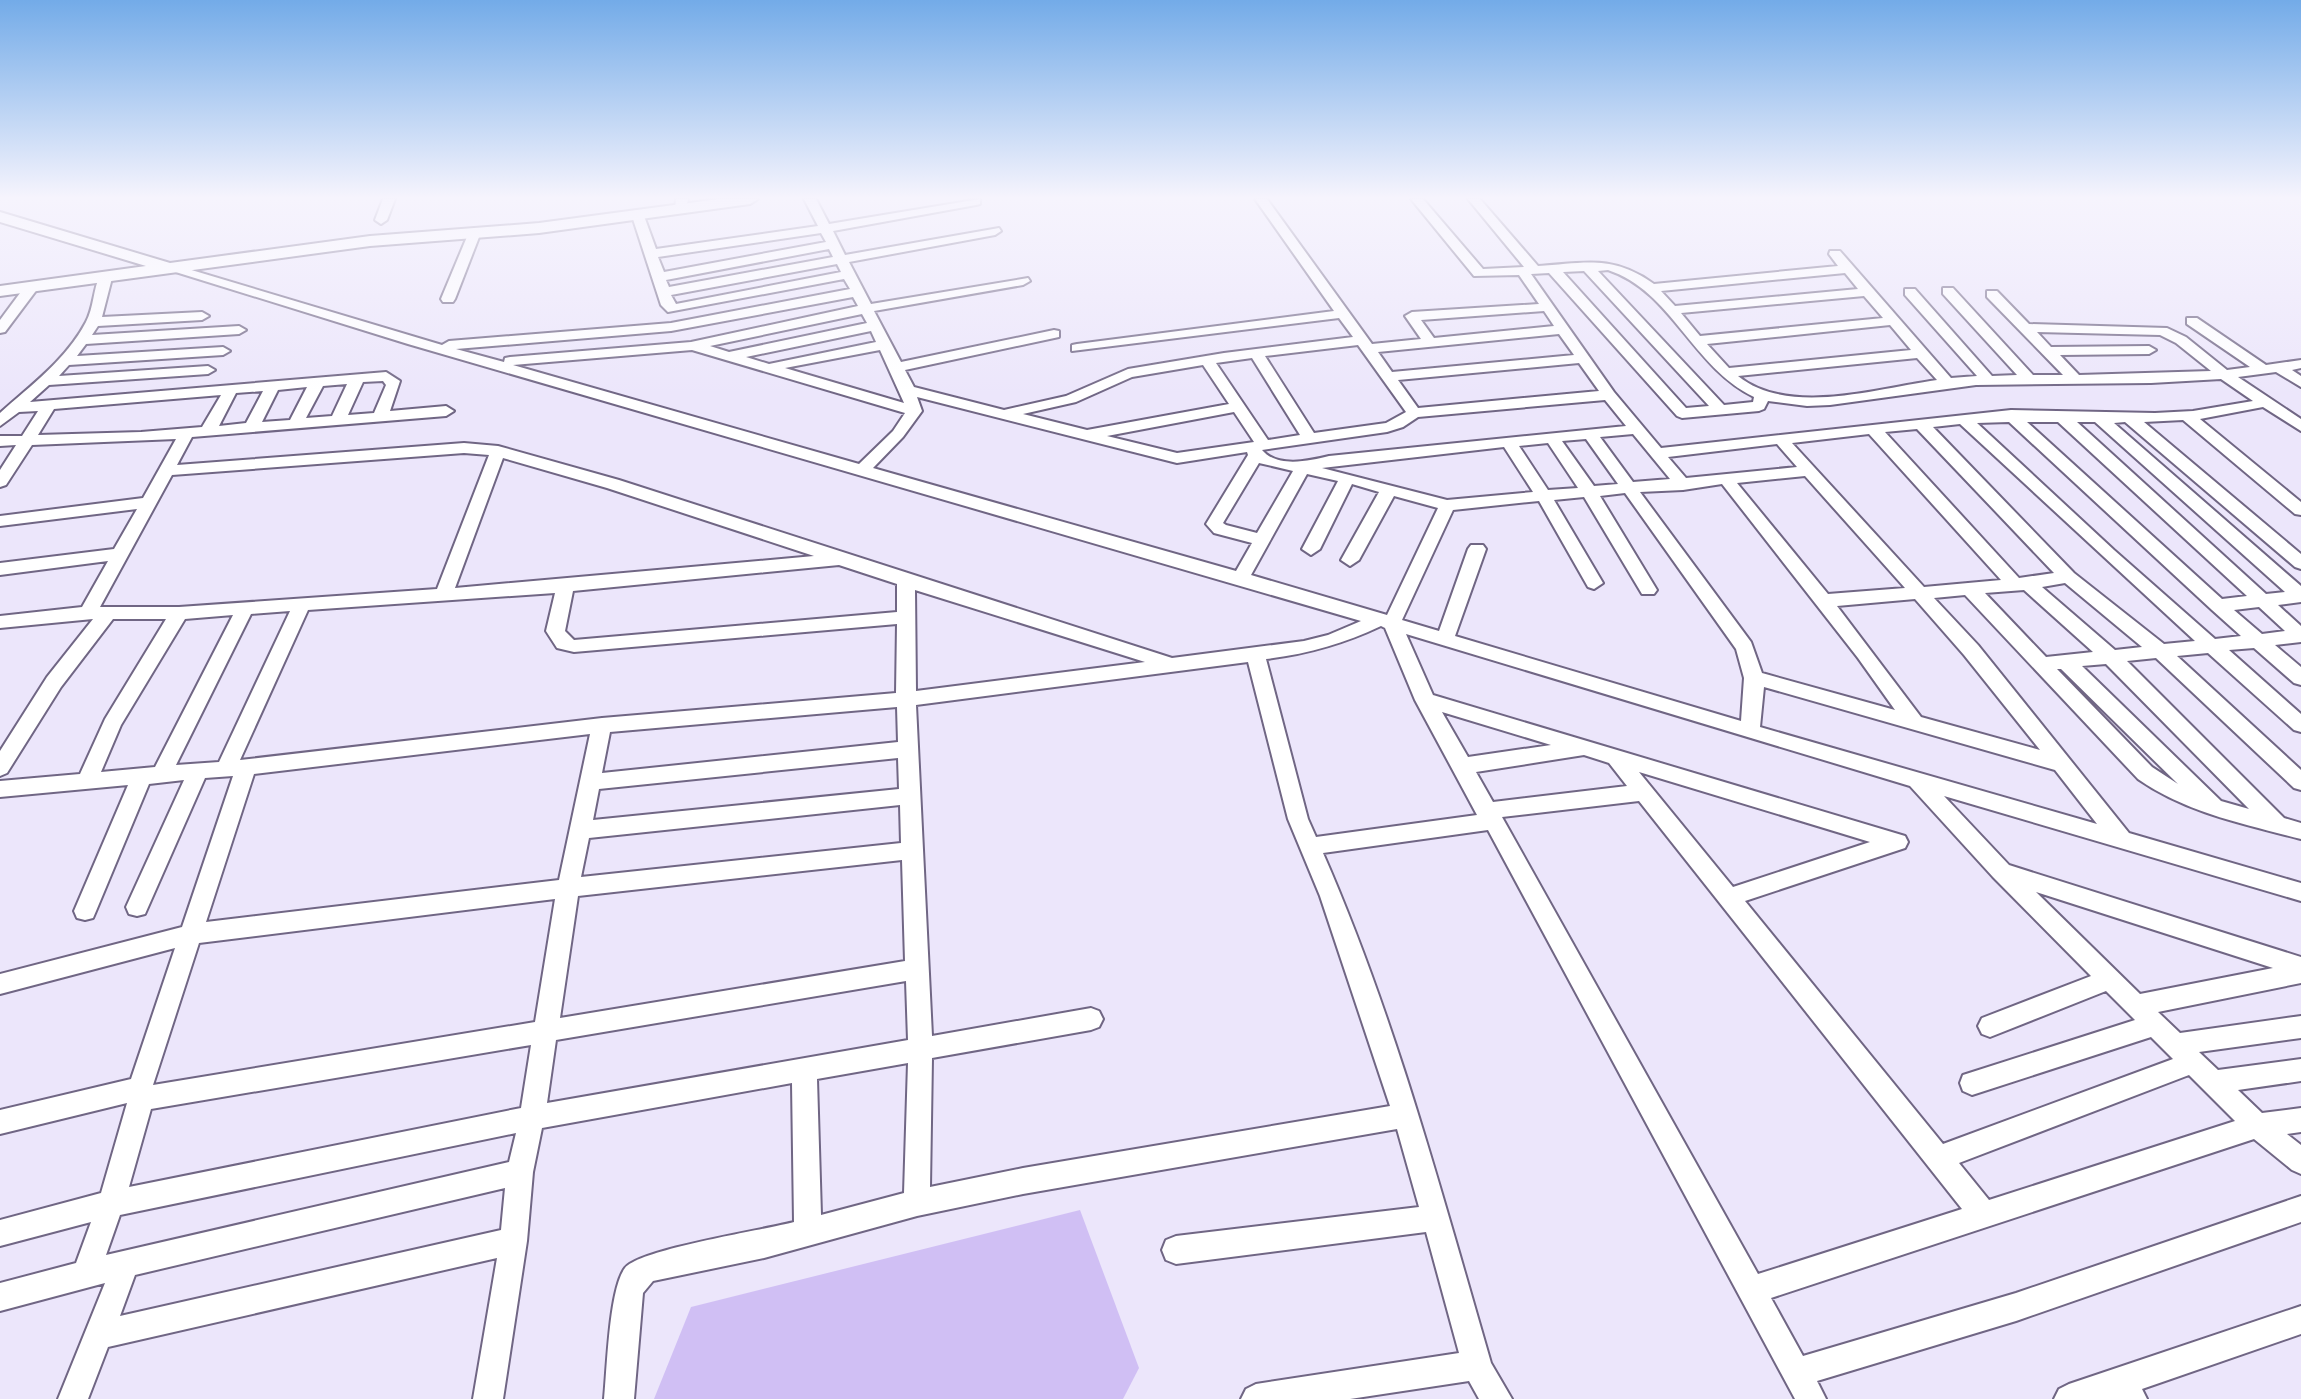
<svg xmlns="http://www.w3.org/2000/svg" width="2301" height="1399" viewBox="0 0 2301 1399" font-family="Georgia,serif">
  <style>
    .green { fill: #d0bff4 }
    .lines { fill: none; stroke-linecap: round; stroke-linejoin: round }
    .minor-casing { stroke: #706684; stroke-width: 4 }
    .tertiary-casing { stroke: #706684; stroke-width: 4 }
    .minor { fill: #fff; fill-rule: evenodd }
    .tertiary { fill: #fff; fill-rule: evenodd }
  </style>
  <rect width="100%" height="100%" fill="#ece6fb"/>
  <path class="green" d="M1080,1210l59,158 -16,31h-469l37,-92z"/>
  <g class="lines">
    <g class="minor-casing">
      <g id="minor">
        <path d="M383,199h12l-8,21 -6,4 -6,-4z"/>
        <path d="M676,199h12l-3,14 -10,-3z"/>
        <path d="M804,199h12l13,25 151,-25v5l-4,1 -143,26 12,24 154,-27 2,3 -6,4 -146,27 22,42 157,-26 2,3 -7,4 -149,26 27,51 153,-32 5,1v6l-154,33 9,17 90,23 62,-14 62,-27 96,-16 129,-16 -14,-19 -267,33v-6l5,-1 257,-33 -79,-112h12l105,145 49,-5 -16,-23 7,-4 127,-8 -20,-29 -45,1 -63,-77h12l60,70 41,-2 -56,-68h12l58,67c46,-3 75,-12 116,18l184,-18 -9,-12 1,-3h10l111,127 26,-2 -72,-81v-6h10l77,87 25,-1 -74,-81v-6h10l80,87h30l-76,-78v-6h10l32,33 138,4 19,9 41,33 23,-3 -63,-43v-6h10l69,47 35,-5v8l-9,2 9,6v11l-25,-15 -38,5 63,42v12l-38,-24 -63,12 101,83v13l-6,-1 -112,-94 -39,2 157,132v15l-6,-2 -170,-145 -11,1 187,163v16l-23,3 23,21v16l-26,3 26,22v18l-7,-2 -40,-35 -25,2 72,64v18l-7,-2 -86,-77 -31,3 124,114v20l-7,-2 -138,-130 -29,3 157,157 17,5v16c-57,-15 -114,-26 -163,-60l-173,-184 -31,3 44,47 151,188 172,50v18l-357,-105 65,69 292,92v26l-143,29 22,21 121,-17v22l-102,14 19,18 83,-11v22l-63,9 24,23 39,-5v24l-14,2 14,11v29l-9,-4 -38,-31 -483,159 32,58 213,-63 285,-97v26l-285,99 -199,60 9,18h-31l-307,-569 -165,23c72,164 118,338 168,510l21,36h-33l-10,-18 -119,18h-109l5,-10 10,-5 203,-31 -33,-121 -250,32 -10,-4 -4,-10 4,-10 10,-4 243,-29 -22,-78 -374,65 -106,22 -153,42 -111,23 -10,12 -9,106h-30c3,-29 5,-110 21,-131 15,-19 139,-38 169,-46l-2,-139 -250,45 -9,44 -6,69 -24,158h-30l24,-141 -389,89 -20,52h-30l47,-116 -105,28v-28l76,-20 15,-41 -91,24v-26l101,-27 26,-90 -127,31v-24l131,-31 44,-131 -175,46v-20l182,-47 51,-151 -28,2 -60,136 -8,2 -8,-2 -3,-7 58,-127 -35,4 -53,127 -3,7 -8,2 -8,-2 -3,-7 54,-126 -128,12v-16l80,-7 25,-55 61,-100h-53l-52,68 -54,86 -7,3v-25l47,-74 46,-58 -93,9v-12l82,-9 26,-46 -108,14v-12l114,-14 23,-40 -137,17v-10l143,-18 33,-59 -144,6 -26,40 -6,2v-17l16,-25 -16,1v-10h22l16,-25 -19,1 -19,14v-13c31,-28 66,-53 86,-91 8,-15 7,-32 14,-47h10l2,3 -10,39 100,-5 7,4 -7,4 -104,6 -6,9 147,-9 7,4 -7,4 -153,10 -9,12 146,-9 7,4 -7,4 -154,10 -10,11 149,-10 7,4 -7,4 -159,11 -19,17 356,-30 14,9 -10,30 56,-5 8,5 -8,5 -254,21 -15,28 287,-22 34,3 121,34 553,178 132,-17 24,-6 33,-14 -953,-277 -242,-75 7,-4 5,1 264,79 7,-4 222,-18 179,-34 -6,-10 -176,33 -7,-7 -29,-89 2,-3h8l2,3 12,33 162,-23zM821,233l5,9 -162,30 -6,-15zM829,249l4,8 -164,30 -3,-7zM837,264l4,8 -165,32 -5,-9zM1608,270c64,21 84,97 146,127l-1,5 -29,3 -126,-134zM1584,271l125,135 -23,2 -123,-136zM1549,273l128,143 5,2 77,-7 5,-2 4,-8 39,5 23,-1 146,-20 175,-2 70,-4 32,22 -60,10 -38,2 -144,-3 -350,38 -47,-56 -83,-118zM1845,273l13,16 -183,17 -14,-15zM1864,296l19,22 -183,18 -19,-23zM853,297l5,9 -167,36 -181,15 -5,1 -1,4 -48,-13 215,-18zM1544,311l10,15 -120,12 -13,-18zM862,314l5,9 -138,29 -19,-6zM1890,325l21,25 -182,18 -22,-24zM871,331l5,11 -107,22 -23,-7zM2037,332l123,3 16,8 35,28 -132,4 -19,-20 89,-1 7,-4 -7,-4 -98,1zM1559,334l15,21 -182,17 -14,-20zM1358,345l48,67 -20,11 -72,10 -49,-77zM692,350l213,63 -12,18 -34,33 -346,-99zM880,350l24,53 -119,-35zM1252,358l48,77 -32,5 -52,-77zM1917,358l20,22c-59,8 -148,37 -199,-4zM1579,363l20,28 -181,17 -20,-28zM1203,365l26,39 -142,26 -64,-16 53,-12 56,-25zM383,381l3,4 -12,28 -26,2 15,-33zM347,384l-15,32 -26,2 17,-32zM307,387l-17,33 -28,2 16,-32zM263,391l-17,32 -27,3 17,-33zM221,395l-19,32 -61,5 -103,3 16,-26zM917,397l260,66 70,-11 1,3 -42,69 8,9 38,10 -16,28 -363,-103 30,-31 19,-26zM1605,400l21,26 -297,30c-20,5 -52,12 -67,-6l125,-18 16,-5 15,-10zM1234,412l20,30 -77,11 -70,-17zM2009,422l203,188 29,26 -26,3 -101,-89 -137,-127zM2027,422h31l189,174 -25,3zM2077,422h18l190,170 -19,2zM1960,424l235,217 -31,3 -90,-71 -141,-146zM1917,429l137,144 -35,5 -134,-146zM1633,434l37,45 -37,3 -33,-45zM1869,434l132,146 -77,7 -132,-144zM1586,439l32,45 -24,2 -32,-45zM1548,443l30,45 -30,2 -29,-44zM1777,444l20,23 -111,11 -18,-21zM1504,447l29,45 -86,8 -125,-32zM464,453l25,2 -52,134 -258,18h-79l72,-132zM503,458l104,30 207,68 -359,32zM1259,463l34,8 -36,62 -31,-8 -3,-2zM1307,474l31,7 -36,68 9,6 9,-6 32,-65 27,8 -38,68 9,6 9,-6 35,-64 44,12 -51,107 -136,-40zM1805,476l100,112 -77,6 -91,-111zM1722,484l136,174 37,52 -133,-37 -11,-31 -111,-150 43,-2zM1625,493l111,156 8,29 -3,43 -286,-85 31,-87 -3,-4h-12l-3,4 -29,82 -37,-11 51,-110 86,-9 49,86 6,2 9,-6 -49,-83 30,-3 58,97h12l3,-4 -57,-94zM839,565l58,19v28l-323,28 -9,-9 8,-40zM2065,583l77,64 -27,3 -73,-63zM915,590l230,72 -229,29zM2024,590l69,62 -47,5 -61,-64zM555,593l-9,38 11,17 17,4 323,-28 -1,69 -294,25 -362,42 68,-150zM1915,599l49,56 76,95 -119,-33 -84,-111zM2259,607l26,24 -23,3 -28,-24zM290,611l-71,151 -43,3 75,-151zM233,615l-78,152 -54,5 20,-47 64,-106zM1381,626l4,2 30,72 62,115 -161,22 -8,-18 -42,-160c42,-5 77,-15 115,-33zM1406,634l504,152 83,91 98,99 -109,42 -4,8 4,8 8,3 116,-46 29,29 -172,55 -3,8 3,8 9,4 179,-58 22,22 -230,85 -198,-243 160,-53 3,-6 -3,-6 -472,-141zM1248,662l40,157 32,77 70,210 -367,62 -93,19 2,-129 159,-28 8,-3 4,-8 -4,-8 -8,-3 -159,28 -16,-331zM2106,664l143,145 -28,-8 -139,-135zM2057,669h4l117,115 -26,-17zM1764,687l291,83 42,54 -337,-97zM897,707l1,35 -296,31 8,-41zM1442,712l109,33 -83,12zM590,734l-31,146 -353,42 48,-148zM1584,755l25,8 18,23 -134,16 -17,-30zM898,758l1,31 -306,31 6,-31zM1639,772l231,70 -137,45zM1639,801l323,408 -204,65 -256,-457zM900,805l1,38 -320,34 8,-39zM902,860l3,101 -345,57 18,-122zM2036,892l237,76 -133,26zM555,899l-20,123 -382,63 46,-142zM906,981l2,59 -361,63 9,-63zM531,1045l-10,63 -392,79 22,-78zM908,1063l-4,130 -83,22 -4,-136zM2189,1075l46,46 -246,79 -30,-37zM516,1133l-7,29 -403,93 14,-40zM505,1188l-4,42 -381,86 15,-41z"/>
        <path d="M475,228l6,4 -26,67 -2,3h-10l-2,-3 28,-67z"/>
        <path d="M31,284l7,4 -33,44 -5,1v-13l26,-35z"/>
        <path d="M2301,1306v28l-159,55 5,10h-93l5,-10 10,-5z"/>
      </g>
    </g>
    <g class="tertiary-casing">
      <path id="tertiary" d="M719,199h39l-8,5 -211,29 -169,13 -370,50v-10l146,-20 -146,-44v-10l170,51 200,-27 169,-13z"/>
    </g>
    <use href="#minor" class="minor"/>
    <use href="#tertiary" class="tertiary"/>
  </g>
  <linearGradient id="sky" x2="0" y2="1"><stop stop-color="#73abe8"/><stop offset="0.5" stop-color="#f6f4fd"/><stop offset="1" stop-color="#f6f4fd" stop-opacity="0"/></linearGradient>
  <rect width="2301" height="395" fill="url(#sky)"/>
</svg>
